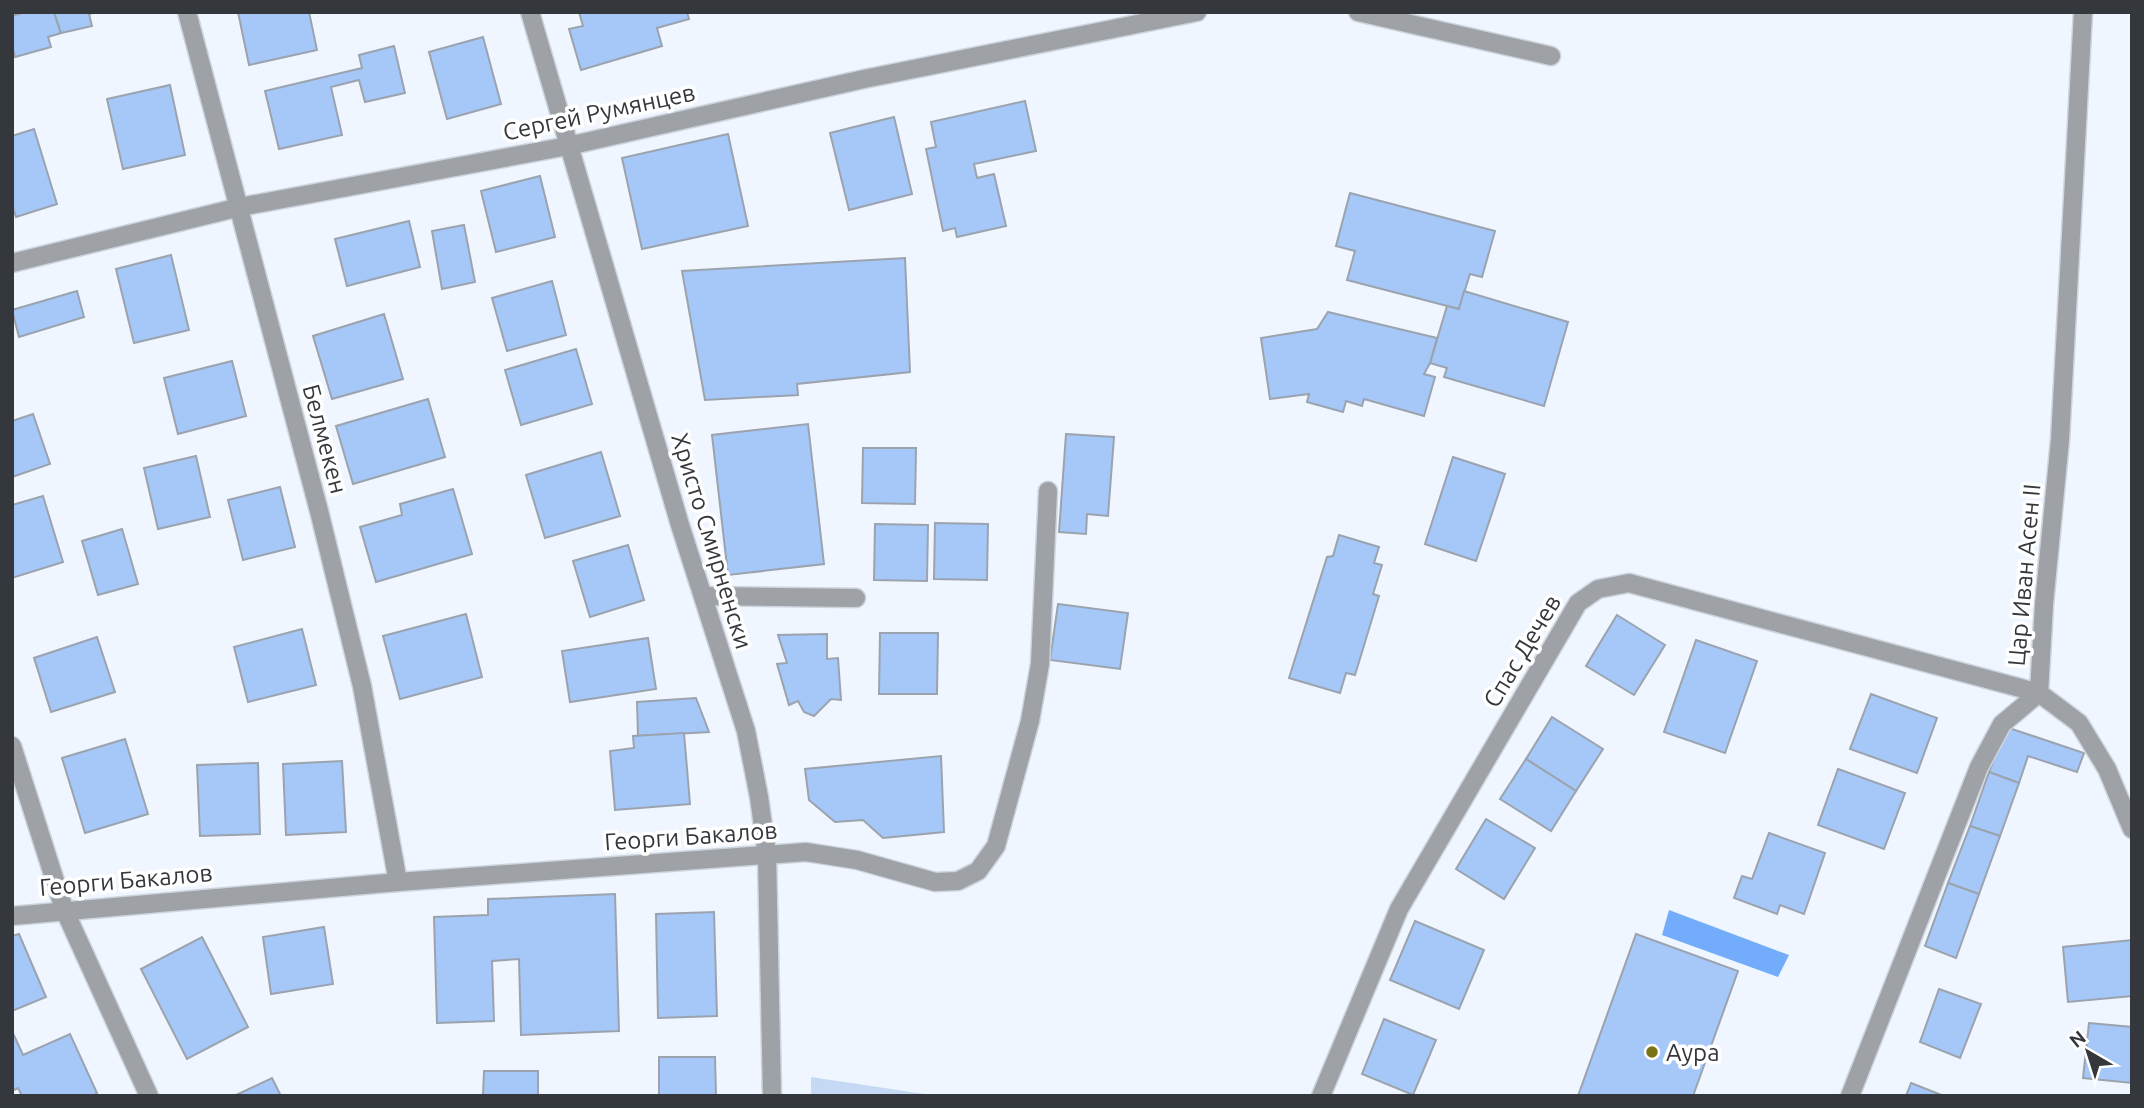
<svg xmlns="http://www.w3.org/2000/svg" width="2144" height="1108" viewBox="0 0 2144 1108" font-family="Ubuntu,sans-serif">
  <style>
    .green { fill: #c6d9f4 }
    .water { fill: #73acfb }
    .building { fill: #a5c8f8; stroke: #9ba3ae; stroke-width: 2 }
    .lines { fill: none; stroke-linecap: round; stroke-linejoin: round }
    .service-casing { stroke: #cdd4dc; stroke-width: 21 }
    .minor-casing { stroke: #cdd4dc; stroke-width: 21 }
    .tertiary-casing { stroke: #cdd4dc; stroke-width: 21 }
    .service { stroke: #9ea1a6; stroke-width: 18 }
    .minor { stroke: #9ea1a6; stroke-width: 18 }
    .tertiary { stroke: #9ea1a6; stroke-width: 18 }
    .poi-dot { fill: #777316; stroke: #fff; stroke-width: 2.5 }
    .labels { text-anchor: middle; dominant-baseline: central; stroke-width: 7; stroke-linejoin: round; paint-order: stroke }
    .street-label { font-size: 24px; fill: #34373b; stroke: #fff }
    .poi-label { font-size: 24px; fill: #34373b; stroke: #fff; text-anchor: start }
  </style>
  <rect width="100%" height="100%" fill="#eff6ff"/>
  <path class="green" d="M811,1077l127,19h-127z"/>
  <path class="water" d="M1669,910l120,45 -11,22 -116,-42z"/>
  <g class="building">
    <path d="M25,12h29l7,21 -13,4 3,10 -36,10 -3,-11v-30z"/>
    <path d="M54,12h42l-7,2 3,12 -31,7z"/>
    <path d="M238,12h71l8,38 -68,15z"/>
    <path d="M579,12h108l2,7 -32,9 5,18 -81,24 -12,-41 14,-3z"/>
    <path d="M483,37l18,67 -54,15 -18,-67z"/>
    <path d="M394,46l11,47 -40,9 -6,-22 -28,7 11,48 -63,14 -14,-58 97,-23 -3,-13z"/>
    <path d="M170,85l15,70 -62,14 -16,-70z"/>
    <path d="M1025,101l11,50 -62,13 3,14 17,-4 12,52 -49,11 -2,-9 -12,3 -17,-82 10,-2 -5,-25z"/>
    <path d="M894,117l18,77 -63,16 -19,-77z"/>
    <path d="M34,129l23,75 -41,13 -4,-12v-69z"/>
    <path d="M728,134l20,92 -106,23 -20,-91z"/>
    <path d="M540,176l15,61 -59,15 -15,-61z"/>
    <path d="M1350,193l145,38 -13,46 -12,-3 -11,35 -112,-29 8,-29 -19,-5z"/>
    <path d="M409,221l11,46 -73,19 -12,-47z"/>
    <path d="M464,225l11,57 -33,7 -10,-58z"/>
    <path d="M171,255l18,75 -55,13 -18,-74z"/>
    <path d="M905,258l5,114 -113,12 1,11 -93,5 -23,-129z"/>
    <path d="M552,281l14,54 -59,16 -15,-53z"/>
    <path d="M77,291l7,26 -65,20 -7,-27z"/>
    <path d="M1464,291l104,31 -24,84 -100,-29 3,-9 -17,-5 17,-57 12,3z"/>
    <path d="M1328,312l109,26 -7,25 -6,11 11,3 -11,39 -60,-17 -2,7 -16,-5 -3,11 -36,-10 2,-8 -39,5 -9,-61 56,-9z"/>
    <path d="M384,314l19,65 -71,20 -19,-63z"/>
    <path d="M576,349l16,55 -71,21 -16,-55z"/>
    <path d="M232,361l14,55 -68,18 -14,-56z"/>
    <path d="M428,399l17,58 -92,27 -17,-58z"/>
    <path d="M33,414l17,50 -38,13v-56z"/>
    <path d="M808,424l16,140 -96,11 -16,-140z"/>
    <path d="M1066,434l48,3 -6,79 -21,-2 -1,20 -27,-2z"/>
    <path d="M863,448h53l-1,56 -53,-1z"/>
    <path d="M601,452l19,64 -75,22 -19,-63z"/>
    <path d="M196,456l14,61 -52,12 -14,-61z"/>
    <path d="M1453,457l52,17 -29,87 -51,-17z"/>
    <path d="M280,487l15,60 -52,13 -15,-60z"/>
    <path d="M453,489l19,65 -96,28 -16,-55 42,-12 -2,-11z"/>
    <path d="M43,496l20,66 -51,16v-73z"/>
    <path d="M935,523l53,1 -1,56 -53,-1z"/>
    <path d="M875,524l53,1 -1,56 -53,-1z"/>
    <path d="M122,529l16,55 -40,11 -16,-54z"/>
    <path d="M1339,535l40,12 -5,16 8,2 -9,29 6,2 -24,79 -9,-2 -6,20 -51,-15 38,-121 6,-1z"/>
    <path d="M628,545l16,55 -54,17 -17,-56z"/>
    <path d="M1058,604l70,9 -8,56 -70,-9z"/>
    <path d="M466,614l16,63 -82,22 -17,-63z"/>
    <path d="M1617,615l48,30 -31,50 -48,-29z"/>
    <path d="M302,629l14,56 -68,17 -14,-55z"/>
    <path d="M880,633h58l-1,61h-58z"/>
    <path d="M827,634v25l11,-1 3,42 -10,-1 -17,17 -10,-4 -6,-11 -9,4 -12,-41 10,-1 -9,-28z"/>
    <path d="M97,637l18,55 -64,20 -17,-54z"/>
    <path d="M648,638l8,51 -86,13 -8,-51z"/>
    <path d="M1696,640l61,21 -32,92 -61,-21z"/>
    <path d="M1871,694l66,24 -20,55 -67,-24z"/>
    <path d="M696,698l13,34 -71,4 -1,-34z"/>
    <path d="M1552,717l51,32 -27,42 -50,-32z"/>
    <path d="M2006,727l78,26 -7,19 -49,-16 -9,27 -30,-11z"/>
    <path d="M684,733l6,71 -75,6 -5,-59 24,-3 -1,-12z"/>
    <path d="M125,739l23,75 -63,19 -23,-75z"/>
    <path d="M941,756l3,76 -61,6 -20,-18 -28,2 -26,-22 -4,-31z"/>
    <path d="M1526,759l50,32 -25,40 -51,-32z"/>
    <path d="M342,761l4,71 -60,3 -3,-71z"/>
    <path d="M258,763l2,71 -60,2 -3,-71z"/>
    <path d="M1838,769l67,24 -21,56 -66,-24z"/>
    <path d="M1989,772l30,11 -19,53 -30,-10z"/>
    <path d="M1486,819l49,29 -31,51 -48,-30z"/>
    <path d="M1970,826l30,10 -21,58 -31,-11z"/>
    <path d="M1769,833l56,20 -21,61 -24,-9 -3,9 -43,-16 8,-22 10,3z"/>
    <path d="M1948,883l31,11 -23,64 -31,-12z"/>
    <path d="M615,894l4,137 -98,4 -2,-76 -27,2 2,60 -57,2 -3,-106 54,-2v-16z"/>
    <path d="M714,912l3,104 -59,2 -2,-104z"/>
    <path d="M1415,921l69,29 -25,59 -69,-29z"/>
    <path d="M324,927l9,57 -62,10 -8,-57z"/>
    <path d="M19,934l27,63 -34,14v-75z"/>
    <path d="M1636,934l102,37 -45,125h-115z"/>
    <path d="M202,937l46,90 -61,32 -46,-90z"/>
    <path d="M2132,940v56l-64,6 -5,-55z"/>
    <path d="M1939,989l42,15 -21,54 -40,-16z"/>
    <path d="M1384,1019l52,21 -23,55 -51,-21z"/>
    <path d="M2089,1023l43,4v56l-49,-5z"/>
    <path d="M12,1031l11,24 47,-21 27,59 -5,3h-70l-4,-8 -6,3z"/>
    <path d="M659,1057h56l1,39h-57z"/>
    <path d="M484,1071h54v25h-55z"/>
    <path d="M272,1078l9,18h-47z"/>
    <path d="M1911,1083l33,13h-38z"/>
  </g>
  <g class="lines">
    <g class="service-casing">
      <g id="service">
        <path d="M1358,12l193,44"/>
        <path d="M703,596l153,2"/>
      </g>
    </g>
    <g class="minor-casing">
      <g id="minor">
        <path d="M187,12l132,499 43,175 36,196"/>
        <path d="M12,263l228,-56 328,-61 296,-67 333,-67"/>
        <path d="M12,746l52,163 85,187"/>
        <path d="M12,916l386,-34 408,-30 51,8 78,22 23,-1 20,-10 18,-25 34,-125 10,-57 8,-173"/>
        <path d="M1321,1096l78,-187 179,-306 20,-14 31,-6 410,110 40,30 28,46 25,60"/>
        <path d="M1850,1096l129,-329 23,-43 37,-31 5,-89 16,-164 23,-428"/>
      </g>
    </g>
    <g class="tertiary-casing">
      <path id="tertiary" d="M530,12l150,513 66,206 13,66 8,58 5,241"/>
    </g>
    <use href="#service" class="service"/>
    <use href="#minor" class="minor"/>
    <use href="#tertiary" class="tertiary"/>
  </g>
  <circle class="poi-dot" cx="1652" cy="1052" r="7"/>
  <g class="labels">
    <g class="street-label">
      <text transform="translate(599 112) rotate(-12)">Сергей Румянцев</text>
      <text transform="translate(325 439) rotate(75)">Белмекен</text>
      <text transform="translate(712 541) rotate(73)">Христо Смирненски</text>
      <text transform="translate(2024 575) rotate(-85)">Цар Иван Асен II</text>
      <text transform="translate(1522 651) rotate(-59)">Спас Дечев</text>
      <text transform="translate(691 836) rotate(-4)">Георги Бакалов</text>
      <text transform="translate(126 880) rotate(-5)">Георги Бакалов</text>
    </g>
    <g class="poi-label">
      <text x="1666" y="1052">Аура</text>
    </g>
  </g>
  <rect width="2144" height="1108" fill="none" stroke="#34373b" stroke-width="28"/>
  <g transform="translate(2088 1052) rotate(321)" stroke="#ffffff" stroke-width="5" paint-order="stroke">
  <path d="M0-5L12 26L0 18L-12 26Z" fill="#34373b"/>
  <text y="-10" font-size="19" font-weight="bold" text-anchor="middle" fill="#34373b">N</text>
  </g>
</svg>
